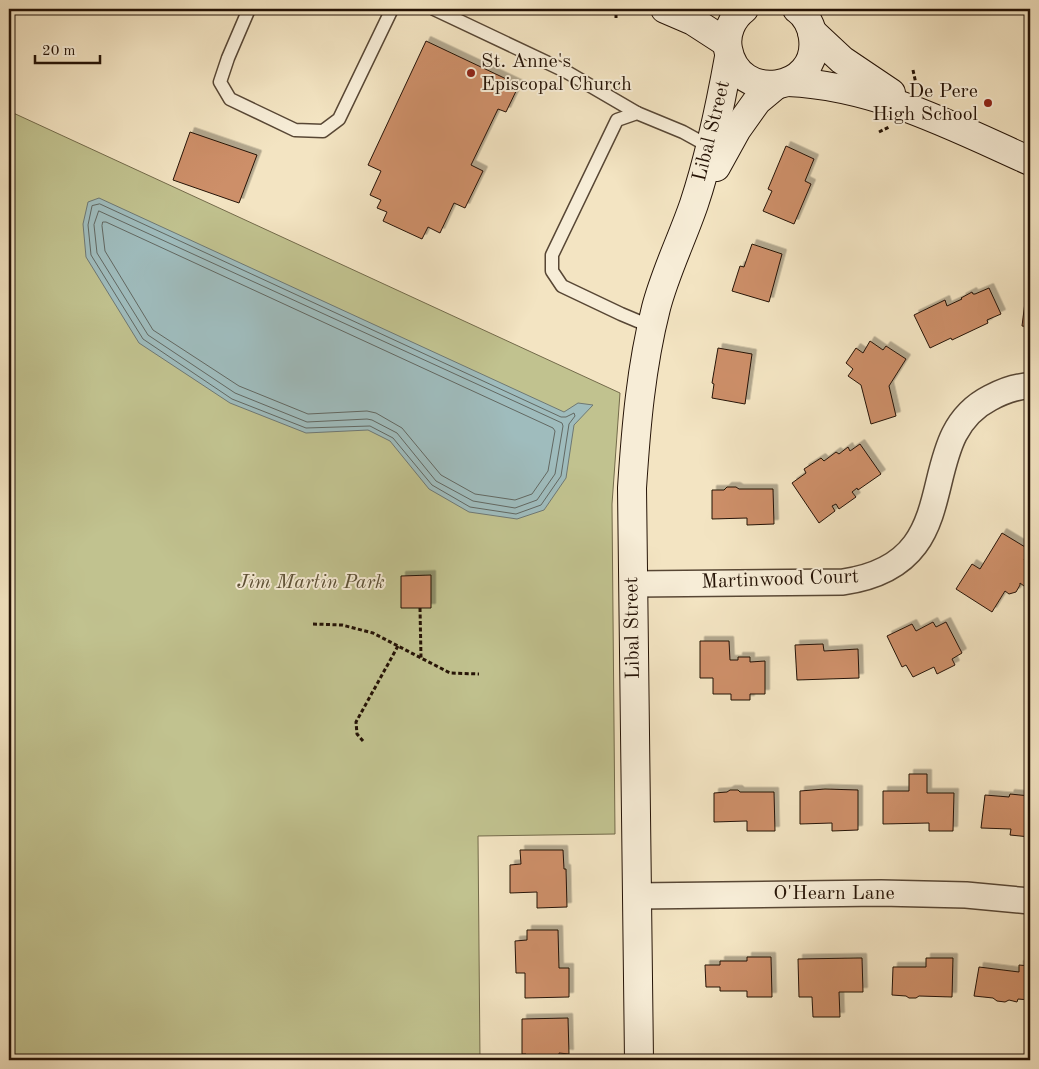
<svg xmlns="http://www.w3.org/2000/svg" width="1039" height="1069" viewBox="0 0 1039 1069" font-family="'Old Standard TT',serif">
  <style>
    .green { fill: #c1c28f; stroke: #736a4a }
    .water { fill: #9fbcbd; stroke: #6e7874 }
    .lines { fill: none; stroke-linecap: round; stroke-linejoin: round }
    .shore { stroke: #626862; stroke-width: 1 }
    .building { fill: #cd8f69; stroke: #251306; filter: url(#shadow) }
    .lane-casing { stroke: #584735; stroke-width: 15 }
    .street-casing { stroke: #584735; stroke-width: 28 }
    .secondary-casing { stroke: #251306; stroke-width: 30 }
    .path { stroke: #251306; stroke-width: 3; stroke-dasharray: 4 2.5; stroke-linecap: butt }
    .lane { stroke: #f7edd7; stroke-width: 12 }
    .street { stroke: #f7edd7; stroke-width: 25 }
    .secondary { stroke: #f7edd7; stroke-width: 28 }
    .poi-dot { fill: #8f2418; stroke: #f7edd7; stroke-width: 2 }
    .labels { text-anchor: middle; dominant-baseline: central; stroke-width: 4; stroke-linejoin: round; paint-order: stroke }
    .poi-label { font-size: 20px; fill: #251306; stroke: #f7edd7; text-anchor: start }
    .street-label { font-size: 20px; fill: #251306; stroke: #f7edd7 }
    .park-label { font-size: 20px; font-style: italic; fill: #5c5036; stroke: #f7edd7 }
  </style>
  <defs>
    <filter id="shadow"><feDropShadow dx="4.5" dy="-4.5" stdDeviation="0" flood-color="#0004"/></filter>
  </defs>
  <rect width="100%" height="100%" fill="#f3e4c2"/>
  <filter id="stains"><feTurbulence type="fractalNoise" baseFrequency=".004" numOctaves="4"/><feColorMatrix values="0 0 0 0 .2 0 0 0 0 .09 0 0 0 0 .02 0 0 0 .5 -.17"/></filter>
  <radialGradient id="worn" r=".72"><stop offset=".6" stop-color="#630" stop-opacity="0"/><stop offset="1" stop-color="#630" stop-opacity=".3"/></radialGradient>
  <path class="green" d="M9,111l611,282 -8,111 3,330 -137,2 2,224h-471z"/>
  <path class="water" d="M99,198l465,214 14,-9 15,2 -19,20 -8,53 -22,32 -27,9 -48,-7 -40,-23 -39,-48 -22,-11 -62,3 -76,-30 -91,-60 -53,-86 -3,-33 5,-22z"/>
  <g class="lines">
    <g class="shore">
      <path d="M100,204l461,213h5l8,-4 1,3 -6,8 -8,52 -20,29 -25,9 -46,-7 -38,-22 -39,-47 -23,-12 -64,2 -74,-29 -89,-60 -52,-84 -3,-30 4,-19z"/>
      <path d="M99,211l463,212 1,3 -8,48 -18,26 -22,8 -42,-7 -37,-20 -39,-48 -25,-13 -5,-1 -60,3 -72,-29 -87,-58 -51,-82 -3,-28z"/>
      <path d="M103,222h3l447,206 2,3 -7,40 -16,23 -17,6 -40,-6 -34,-19 -39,-47 -26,-15 -9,-2 -59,3 -69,-28 -86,-56 -48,-79 -3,-25z"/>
    </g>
  </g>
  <g class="building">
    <path d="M426,41l93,44 -13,27 -8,-3 -27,56 12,6 -18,37 -11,-5 -14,30 -12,-6 -6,12 -39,-18 4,-9 -10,-4 4,-8 -11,-5 11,-24 -13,-6z"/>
    <path d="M190,132l67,23 -18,48 -66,-23z"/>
    <path d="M786,146l28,13 -9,22 6,3 -17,40 -31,-13 9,-20 -4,-2z"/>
    <path d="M752,244l30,10 -13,48 -37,-11 8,-25 4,1z"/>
    <path d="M989,288l12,26 -14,6 1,3 -36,17 -1,-2 -21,10 -16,-33 31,-15 2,6 15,-7 -1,-1 11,-6 1,2h2z"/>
    <path d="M1026,294l4,1v32l-8,-1z"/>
    <path d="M870,341l13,9 3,-4 20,13 -17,27 7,30 -25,8 -10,-39 -13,-9 5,-7 -7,-6 10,-15 7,5z"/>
    <path d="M718,348l34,6 -7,50 -33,-6 2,-14 -2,-1z"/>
    <path d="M860,444l21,30 -23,16 -1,-2 -5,4 4,5 -17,12 -3,-5 -4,2 3,5 -16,12 -27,-40 14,-10 -2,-4 17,-11 3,3 12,-9 3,2 9,-7 2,4z"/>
    <path d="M727,487h9l3,2h34l1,35 -27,1v-7l-35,1v-29h12z"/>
    <path d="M1002,533l28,17 -6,10 6,4v12l-6,10 -4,-3v2l-4,7 -7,2 -4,-3 -13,21 -36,-23 16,-25 8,5z"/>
    <path d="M431,575v33h-30v-32z"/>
    <path d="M933,622l3,5 10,-5 16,31 -10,6 3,6 -18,9 -3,-7 -21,10 -7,-12 -4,2 -15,-31 25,-12 4,7z"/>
    <path d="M700,641h29l1,19h8v-3h12v5l15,-1v33h-15v6h-19v-6h-18v-16h-13z"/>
    <path d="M823,644l1,7 34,-2 1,29 -62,2 -2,-35z"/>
    <path d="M909,774h18v19h27l-1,38h-24v-8l-46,1v-33h26z"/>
    <path d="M825,789l33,1v40l-26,1v-8l-32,1v-33z"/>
    <path d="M730,790h8l2,2h34l1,39h-28v-10l-33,1v-29l13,-1z"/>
    <path d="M1010,794l20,2v41l-20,-2 1,-6 -30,-1 4,-33 24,2z"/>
    <path d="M520,850h43l1,19h2l1,38 -30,1v-16l-27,1v-28l11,-1z"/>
    <path d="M527,930h31l1,38h10v29l-44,1v-25h-9l-1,-32 12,-1z"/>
    <path d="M747,957h24l1,40h-25v-6h-27v-4h-14l-1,-22h15v-4h27z"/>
    <path d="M858,958h4l1,34h-24l1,25h-27l-1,-20h-13l-1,-38z"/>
    <path d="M926,958h27l-1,39 -33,-1 -3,2h-7l-3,-2 -14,-1 1,-28h33z"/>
    <path d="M1019,965l11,1v34l-12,-1 -1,3 -8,-2 -4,2 -8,-1 -4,-3 -19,-2 5,-29 40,5z"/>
    <path d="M568,1018l1,36 -10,-1v7h-33v-6h-4v-35z"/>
  </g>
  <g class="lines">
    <g class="lane-casing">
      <g id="lane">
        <path d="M249,9l-21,49 -8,24 10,17 65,31 28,1 16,-12 53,-110"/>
        <path d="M434,9l131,62 72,42"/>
        <path d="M652,327l-31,-13 -59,-28 -10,-15v-16l65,-135 20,-7 46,19 29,16"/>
      </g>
    </g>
    <g class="street-casing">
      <g id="street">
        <path d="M633,584l210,-2c131,-19 65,-142 147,-184 13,-7 26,-12 40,-12"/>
        <path d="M637,896l244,-3 85,2 64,6"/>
      </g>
    </g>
    <g class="secondary-casing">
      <g id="secondary">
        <path d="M665,9l28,12 34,22"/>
        <path d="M744,9c-12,9 -19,25 -16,40 10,55 92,43 85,-11 -1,-11 -7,-23 -16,-29"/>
        <path d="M812,32l30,28 49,33"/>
        <path d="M788,82c88,4 164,44 242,79"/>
        <path d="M716,167l21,-38 20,-28 18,-15"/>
        <path d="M639,1060l-7,-572c4,-61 9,-121 24,-180 9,-35 26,-69 38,-104 16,-48 26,-97 35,-147"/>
      </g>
    </g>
    <g class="path">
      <path d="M616,18v-9"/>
      <path d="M913,70l3,14"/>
      <path d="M879,132l10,-5"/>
      <path d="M420,608l1,50"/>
      <path d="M313,624l29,1 31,8 77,40 29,1"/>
      <path d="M363,741l-6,-7 -1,-12 42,-76"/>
    </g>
    <use href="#lane" class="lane"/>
    <use href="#street" class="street"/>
    <use href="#secondary" class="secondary"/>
  </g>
  <g class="poi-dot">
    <circle cx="471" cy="73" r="5"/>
    <circle cx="988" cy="103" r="5"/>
  </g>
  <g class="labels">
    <g class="poi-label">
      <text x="481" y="62">St. Anne's<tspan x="481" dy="23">Episcopal Church</tspan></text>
      <text x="978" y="92" text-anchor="end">De Pere<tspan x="978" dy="23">High School</tspan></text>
    </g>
    <g class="street-label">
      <text transform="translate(712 131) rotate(-76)">Libal Street</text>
      <text transform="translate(780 580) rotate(-2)">Martinwood Court</text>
      <text transform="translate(633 628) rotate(-91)">Libal Street</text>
      <text x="834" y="894">O'Hearn Lane</text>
    </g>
    <g class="park-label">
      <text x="311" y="583">Jim Martin Park</text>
    </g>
  </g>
  <rect width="1039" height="1069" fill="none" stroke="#f3e4c2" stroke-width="30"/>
  <rect x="10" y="10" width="1019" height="1049" fill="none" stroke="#251306" stroke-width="2.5"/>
  <rect x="15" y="15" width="1009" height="1039" fill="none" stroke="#251306"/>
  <path d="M35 55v8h65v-8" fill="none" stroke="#251306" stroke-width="2.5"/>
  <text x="42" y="55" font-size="15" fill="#251306" stroke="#f7edd7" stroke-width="4" paint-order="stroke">20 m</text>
  <rect width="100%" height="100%" filter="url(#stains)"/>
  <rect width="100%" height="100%" fill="url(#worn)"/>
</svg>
